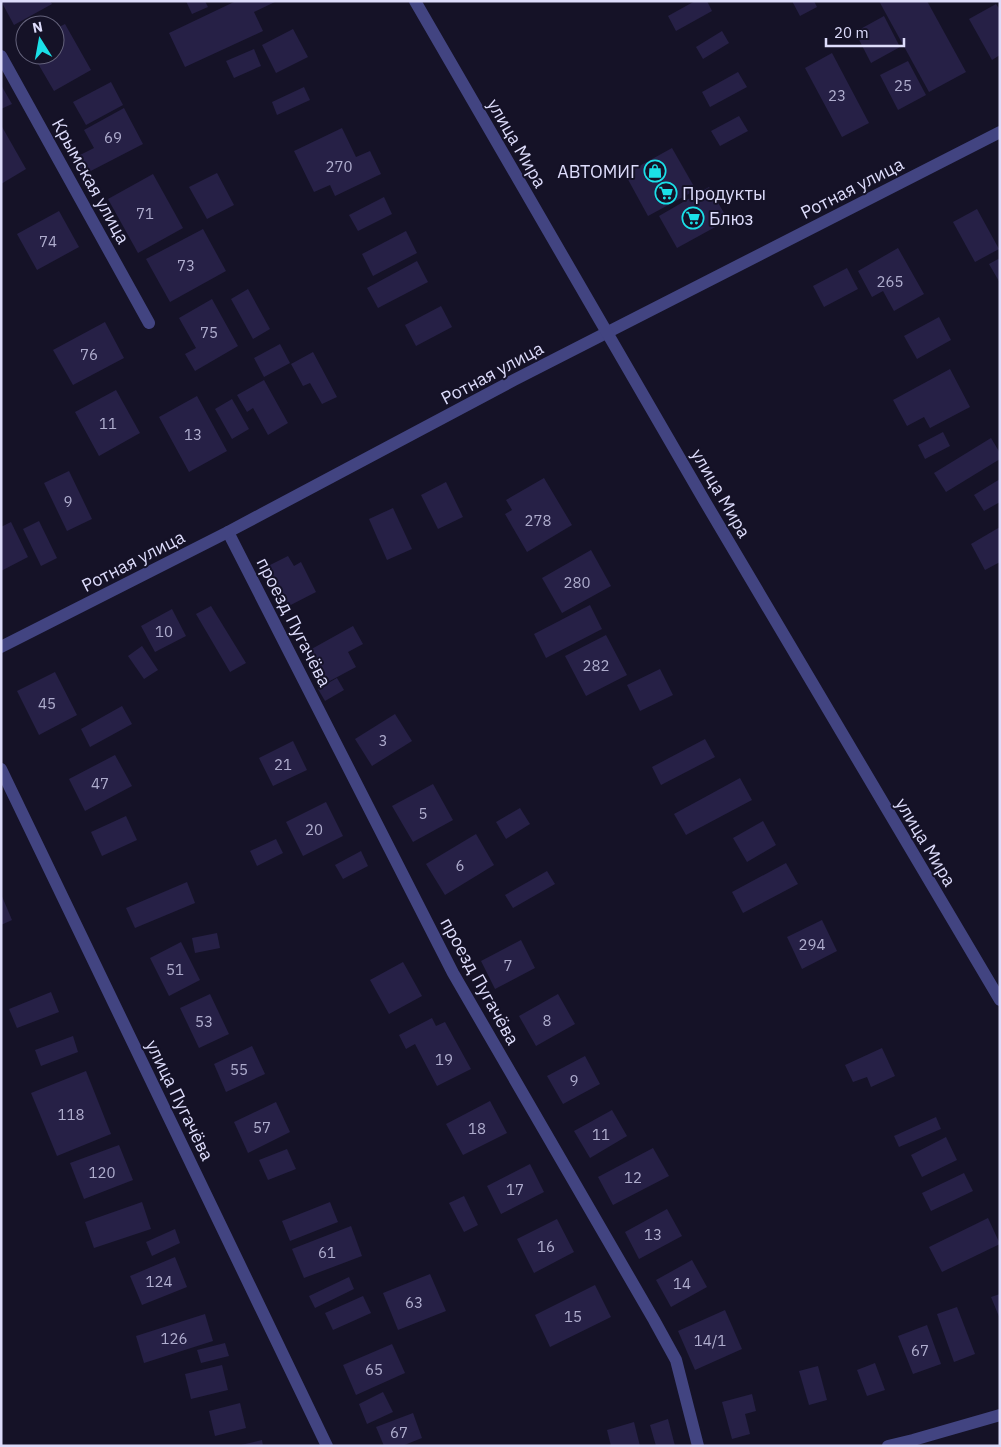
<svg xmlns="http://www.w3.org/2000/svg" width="1001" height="1447" viewBox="0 0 1001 1447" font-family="'IBM Plex Sans',sans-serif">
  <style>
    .building { fill: #262046 }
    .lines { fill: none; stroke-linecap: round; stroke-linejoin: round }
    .minor { stroke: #424481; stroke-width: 12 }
    .tertiary { stroke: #424481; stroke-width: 12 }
    .labels { text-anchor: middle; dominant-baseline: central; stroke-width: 4; stroke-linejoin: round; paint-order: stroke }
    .number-label { font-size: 15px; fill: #afadce }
    .street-label { font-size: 18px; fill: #dddcfb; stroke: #151227 }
    .poi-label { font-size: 18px; fill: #dddcfb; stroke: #151227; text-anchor: start }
  </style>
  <rect width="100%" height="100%" fill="#151227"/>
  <g class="building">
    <path d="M1,1h49l2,3 -38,21z"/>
    <path d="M186,1h19l3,6 -16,7z"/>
    <path d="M236,1h41l-23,11 9,19 -78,36 -16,-34z"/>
    <path d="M695,1h12l5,10 -36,20 -8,-15z"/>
    <path d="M792,1h22l3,6 -17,9z"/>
    <path d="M879,1h48l39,71 -37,20z"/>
    <path d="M996,4l4,6v45l-8,5 -23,-41z"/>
    <path d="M884,16l16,31 -29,16 -16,-31z"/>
    <path d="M65,24l26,46 -37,21 -21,-36h22v-26z"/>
    <path d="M293,29l15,28 -32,16 -14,-28z"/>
    <path d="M722,31l7,12 -26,16 -7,-12z"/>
    <path d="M254,49l7,17 -27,12 -8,-17z"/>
    <path d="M832,53l37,70 -27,14 -37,-69z"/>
    <path d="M908,61l18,34 -28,15 -18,-35z"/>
    <path d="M738,72l9,15 -37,20 -8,-15z"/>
    <path d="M111,82l12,23 -37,20 -13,-23z"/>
    <path d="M1,85l11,19 -11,5z"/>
    <path d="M304,87l6,13 -33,15 -5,-13z"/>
    <path d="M124,108l19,36 -60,31 -9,-17 20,-10 -10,-18z"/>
    <path d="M739,116l9,15 -28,15 -9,-15z"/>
    <path d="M1,125l25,44 -25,15z"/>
    <path d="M342,128l14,29 14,-6 11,23 -46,22 -5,-11 -16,7 -20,-41z"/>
    <path d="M672,148l24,42 -48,26 -23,-42z"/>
    <path d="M217,173l17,32 -27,14 -18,-32z"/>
    <path d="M153,174l30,54 -45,25 -30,-54z"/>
    <path d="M709,187l19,33 -51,28 -18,-32z"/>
    <path d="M384,197l8,17 -34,17 -9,-16z"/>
    <path d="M977,209l22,40 -24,13 -22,-40z"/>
    <path d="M59,211l20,36 -42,23 -20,-36z"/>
    <path d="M203,229l23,42 -56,31 -24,-43z"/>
    <path d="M406,231l11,22 -44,23 -11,-22z"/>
    <path d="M898,248l26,46 -30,17 -11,-20 -11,6 -14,-26z"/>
    <path d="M1000,258v25l-11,-19z"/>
    <path d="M417,261l11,21 -50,26 -11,-20z"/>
    <path d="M847,268l11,21 -34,18 -11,-21z"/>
    <path d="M248,289l22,40 -17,10 -22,-40z"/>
    <path d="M212,299l26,47 -43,25 -10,-17 11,-6 -17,-30z"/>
    <path d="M441,306l11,21 -36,19 -11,-21z"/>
    <path d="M939,317l12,23 -34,19 -13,-23z"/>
    <path d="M105,322l19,36 -51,27 -20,-35z"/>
    <path d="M280,344l10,19 -26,14 -10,-19z"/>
    <path d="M313,352l24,45 -15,7 -12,-21 -7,3 -12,-22z"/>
    <path d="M950,369l20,38 -40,21 -6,-11 -17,9 -14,-26z"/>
    <path d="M264,380l24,43 -20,12 -15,-27 -6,4 -10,-17z"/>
    <path d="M116,390l24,43 -41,23 -24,-44z"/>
    <path d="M197,396l30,55 -38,21 -30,-55z"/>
    <path d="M232,399l17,30 -17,10 -17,-30z"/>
    <path d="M943,432l7,14 -25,13 -7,-14z"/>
    <path d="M991,438l9,15v6l-54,33 -12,-19z"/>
    <path d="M69,471l23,48 -25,12 -23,-48z"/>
    <path d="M544,478l28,47 -45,27 -22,-38 7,-4 -6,-10z"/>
    <path d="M1000,479v23l-16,9 -10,-16z"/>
    <path d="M446,482l17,35 -25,12 -17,-34z"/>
    <path d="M393,508l19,41 -25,11 -18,-41z"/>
    <path d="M39,521l18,37 -16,8 -18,-37z"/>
    <path d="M11,522l17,35 -27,14v-44z"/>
    <path d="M1000,527v35l-15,8 -14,-26z"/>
    <path d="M591,550l20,36 -49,27 -20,-35z"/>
    <path d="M288,556l6,10 7,-4 15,30 -35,18 -21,-40z"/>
    <path d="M590,605l12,24 -56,29 -12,-24z"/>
    <path d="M211,606l35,57 -16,9 -34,-58z"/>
    <path d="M172,609l14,27 -31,16 -14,-26z"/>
    <path d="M353,626l10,18 -15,8 8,15 -30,16 -18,-32z"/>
    <path d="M606,635l21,40 -41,21 -21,-40z"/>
    <path d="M142,646l16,24 -14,9 -16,-23z"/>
    <path d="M660,669l13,26 -33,16 -13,-26z"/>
    <path d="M55,672l22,43 -38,20 -22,-44z"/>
    <path d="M337,678l7,12 -19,11 -7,-12z"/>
    <path d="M122,706l10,18 -42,23 -9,-18z"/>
    <path d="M395,714l17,27 -40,25 -17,-27z"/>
    <path d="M705,739l10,18 -54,28 -9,-18z"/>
    <path d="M293,741l14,29 -34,16 -14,-28z"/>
    <path d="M115,755l17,31 -47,25 -16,-32z"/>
    <path d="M740,778l12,22 -66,35 -12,-21z"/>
    <path d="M433,784l20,36 -40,22 -21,-36z"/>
    <path d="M326,802l17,34 -40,20 -17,-34z"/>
    <path d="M520,808l10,16 -24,15 -10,-17z"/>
    <path d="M126,816l11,24 -35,16 -11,-24z"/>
    <path d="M763,821l13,24 -29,17 -14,-24z"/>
    <path d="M476,834l18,31 -49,30 -19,-31z"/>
    <path d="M276,839l7,14 -26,13 -7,-15z"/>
    <path d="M361,851l7,15 -25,13 -8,-14z"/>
    <path d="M786,863l12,21 -55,29 -11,-21z"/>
    <path d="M547,871l8,13 -42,24 -8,-13z"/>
    <path d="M187,882l8,21 -60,25 -9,-20z"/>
    <path d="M1,894l11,26 -11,5z"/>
    <path d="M822,920l15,31 -35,18 -15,-32z"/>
    <path d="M217,933l3,15 -25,5 -3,-15z"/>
    <path d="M521,940l14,28 -40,21 -14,-28z"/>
    <path d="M181,942l19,38 -31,16 -19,-38z"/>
    <path d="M403,962l19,34 -33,18 -19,-34z"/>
    <path d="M51,992l8,20 -42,16 -8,-19z"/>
    <path d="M210,994l19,40 -30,14 -19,-40z"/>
    <path d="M558,994l17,30 -39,22 -17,-30z"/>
    <path d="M432,1018l4,8 9,-4 26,47 -34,17 -22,-42 -9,5 -7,-14z"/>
    <path d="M73,1036l5,16 -37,14 -6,-16z"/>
    <path d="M252,1046l13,28 -39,18 -12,-28z"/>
    <path d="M882,1048l13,28 -24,11 -4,-10 -14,5 -8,-17z"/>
    <path d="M585,1056l15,28 -37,20 -16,-28z"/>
    <path d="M86,1071l25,63 -54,22 -26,-63z"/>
    <path d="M490,1101l17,32 -44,22 -17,-31z"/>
    <path d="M276,1102l14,30 -42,21 -14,-31z"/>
    <path d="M612,1110l15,26 -37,22 -16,-27z"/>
    <path d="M936,1117l5,12 -42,18 -5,-11z"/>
    <path d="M946,1137l11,23 -35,17 -11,-22z"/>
    <path d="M119,1145l14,35 -49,19 -14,-36z"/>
    <path d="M653,1148l16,28 -56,29 -15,-28z"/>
    <path d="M287,1149l9,20 -28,11 -9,-20z"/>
    <path d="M530,1164l14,28 -43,22 -14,-28z"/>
    <path d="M964,1173l9,18 -42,20 -9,-18z"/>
    <path d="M464,1196l14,29 -14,7 -15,-29z"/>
    <path d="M142,1202l9,27 -57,19 -9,-26z"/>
    <path d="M330,1202l8,20 -48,19 -8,-20z"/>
    <path d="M667,1209l15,27 -43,23 -14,-27z"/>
    <path d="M988,1218l12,26 -58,28 -13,-25z"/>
    <path d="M557,1219l17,33 -40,21 -17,-34z"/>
    <path d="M351,1226l11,30 -58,22 -12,-29z"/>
    <path d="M175,1229l5,14 -28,13 -6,-14z"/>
    <path d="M175,1257l12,30 -45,18 -12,-29z"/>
    <path d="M692,1260l15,27 -36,20 -15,-27z"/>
    <path d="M430,1274l16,37 -48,19 -15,-37z"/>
    <path d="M349,1277l5,12 -39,19 -6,-12z"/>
    <path d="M595,1285l16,32 -61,30 -15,-32z"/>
    <path d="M1000,1294v25l-9,-22z"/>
    <path d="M363,1296l8,17 -38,17 -8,-17z"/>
    <path d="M957,1307l18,47 -21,8 -17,-48z"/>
    <path d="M725,1310l17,39 -47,21 -17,-39z"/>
    <path d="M205,1314l8,27 -69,22 -8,-27z"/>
    <path d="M927,1325l14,39 -28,10 -15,-38z"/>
    <path d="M225,1343l4,13 -28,7 -4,-13z"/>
    <path d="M392,1344l13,29 -49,22 -13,-30z"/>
    <path d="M875,1363l10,27 -18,6 -10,-26z"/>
    <path d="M222,1365l6,25 -37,9 -6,-25z"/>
    <path d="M818,1366l9,34 -18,5 -10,-34z"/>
    <path d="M383,1392l10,20 -26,12 -8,-20z"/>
    <path d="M752,1394l4,17 -11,3 5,20 -18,5 -10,-37z"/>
    <path d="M240,1403l6,25 -31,8 -6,-25z"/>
    <path d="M413,1413l9,25 -20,8h-18l-8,-19z"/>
    <path d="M668,1419l7,27h-19l-6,-21z"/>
    <path d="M634,1422l6,24h-29l-4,-16z"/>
    <path d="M262,1440l1,6h-22v-1z"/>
  </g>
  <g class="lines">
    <g class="minor">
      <path d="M1,56l148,267"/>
      <path d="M228,532l225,441 201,347 22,40 22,86"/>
      <path d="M1,647l227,-115 286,-152 486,-248"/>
      <path d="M1,769l326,677"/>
      <path d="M888,1446l25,-6 87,-25"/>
    </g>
    <path class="tertiary" d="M415,1l289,499 296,500"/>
  </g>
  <defs>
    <g id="shop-ring" transform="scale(1.125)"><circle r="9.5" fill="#151227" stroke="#1be0e8" stroke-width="1.5"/><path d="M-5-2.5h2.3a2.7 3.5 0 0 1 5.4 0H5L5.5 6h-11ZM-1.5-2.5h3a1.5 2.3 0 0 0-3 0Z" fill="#1be0e8"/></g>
    <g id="supermarket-ring" transform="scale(1.125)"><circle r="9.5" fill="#151227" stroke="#1be0e8" stroke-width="1.5"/><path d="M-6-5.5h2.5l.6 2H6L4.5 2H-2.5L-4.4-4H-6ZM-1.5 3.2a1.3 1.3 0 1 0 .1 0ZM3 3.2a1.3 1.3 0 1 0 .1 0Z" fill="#1be0e8"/></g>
  </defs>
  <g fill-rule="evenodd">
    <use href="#shop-ring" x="655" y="171"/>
    <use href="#supermarket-ring" x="666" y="193"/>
    <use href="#supermarket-ring" x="693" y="218"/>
  </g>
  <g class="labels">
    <g class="number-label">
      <text x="903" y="85">25</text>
      <text x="837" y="95">23</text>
      <text x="113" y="137">69</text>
      <text x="339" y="166">270</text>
      <text x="145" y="213">71</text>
      <text x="48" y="241">74</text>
      <text x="186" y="265">73</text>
      <text x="890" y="281">265</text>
      <text x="209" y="332">75</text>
      <text x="89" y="354">76</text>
      <text x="108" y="423">11</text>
      <text x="193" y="434">13</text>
      <text x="68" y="501">9</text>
      <text x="538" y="520">278</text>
      <text x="577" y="582">280</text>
      <text x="164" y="631">10</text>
      <text x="596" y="665">282</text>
      <text x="47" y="703">45</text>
      <text x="383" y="740">3</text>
      <text x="283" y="764">21</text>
      <text x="100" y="783">47</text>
      <text x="423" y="813">5</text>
      <text x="314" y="829">20</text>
      <text x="460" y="865">6</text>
      <text x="812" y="944">294</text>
      <text x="508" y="965">7</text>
      <text x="175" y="969">51</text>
      <text x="547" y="1020">8</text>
      <text x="204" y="1021">53</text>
      <text x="444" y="1059">19</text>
      <text x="239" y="1069">55</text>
      <text x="574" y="1080">9</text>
      <text x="71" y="1114">118</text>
      <text x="262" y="1127">57</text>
      <text x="477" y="1128">18</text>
      <text x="601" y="1134">11</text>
      <text x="102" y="1172">120</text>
      <text x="633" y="1177">12</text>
      <text x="515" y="1189">17</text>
      <text x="653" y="1234">13</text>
      <text x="546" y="1246">16</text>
      <text x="327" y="1252">61</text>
      <text x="159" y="1281">124</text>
      <text x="682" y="1283">14</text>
      <text x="414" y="1302">63</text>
      <text x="573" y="1316">15</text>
      <text x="174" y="1338">126</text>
      <text x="710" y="1340">14/1</text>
      <text x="920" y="1350">67</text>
      <text x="374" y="1369">65</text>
      <text x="399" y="1432">67</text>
    </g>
    <g class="street-label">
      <text transform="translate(517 143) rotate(60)">улица Мира</text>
      <text transform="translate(91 181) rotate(61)">Крымская улица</text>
      <text transform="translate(852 188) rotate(-27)">Ротная улица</text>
      <text transform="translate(492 373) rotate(-28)">Ротная улица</text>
      <text transform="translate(721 493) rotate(60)">улица Мира</text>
      <text transform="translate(133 561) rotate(-27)">Ротная улица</text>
      <text transform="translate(294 622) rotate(63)">проезд Пугачёва</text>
      <text transform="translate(926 842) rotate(59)">улица Мира</text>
      <text transform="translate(480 981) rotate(61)">проезд Пугачёва</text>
      <text transform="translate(180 1100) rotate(64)">улица Пугачёва</text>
    </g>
    <g class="poi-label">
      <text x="639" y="171" text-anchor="end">АВТОМИГ</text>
      <text x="682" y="193">Продукты</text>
      <text x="709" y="218">Блюз</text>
    </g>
  </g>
  <rect width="1001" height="1447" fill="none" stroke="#dddcfb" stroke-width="5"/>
  <g transform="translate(40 40) rotate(349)"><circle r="24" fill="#151227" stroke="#65637c"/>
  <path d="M0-4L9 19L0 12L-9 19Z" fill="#1be0e8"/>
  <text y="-8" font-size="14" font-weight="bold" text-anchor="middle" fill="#dddcfb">N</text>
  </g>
  <path d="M826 38v8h78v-8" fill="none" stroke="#dddcfb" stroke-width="2.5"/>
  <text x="834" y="38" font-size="15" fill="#dddcfb" stroke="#151227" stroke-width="4" paint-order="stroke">20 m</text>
</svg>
